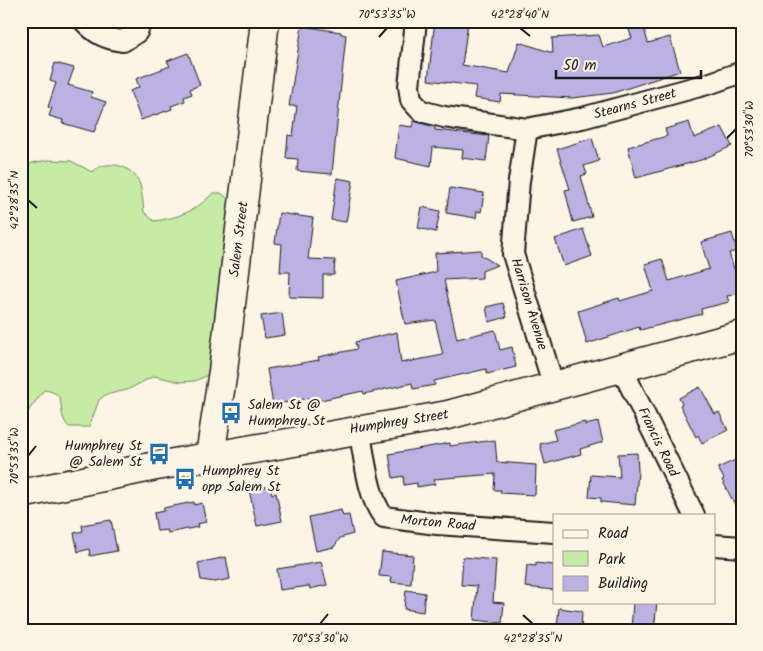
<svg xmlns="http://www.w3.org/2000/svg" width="763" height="651" viewBox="0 0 763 651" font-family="Kalam,sans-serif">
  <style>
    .green { fill: #c6eba5; stroke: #718460 }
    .building { fill: #bbb2e3; stroke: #1c1c1c }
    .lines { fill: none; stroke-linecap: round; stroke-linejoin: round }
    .minor-casing { stroke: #1c1c1c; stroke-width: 24 }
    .secondary-casing { stroke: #1c1c1c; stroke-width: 31 }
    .minor { stroke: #fcf5e5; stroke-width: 20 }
    .secondary { stroke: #fcf5e5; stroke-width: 28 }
    .ticks { fill: none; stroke: #1c1c1c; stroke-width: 2 }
    .labels { text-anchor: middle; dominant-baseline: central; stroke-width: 5; stroke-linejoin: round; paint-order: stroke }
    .street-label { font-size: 14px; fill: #1c1c1c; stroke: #fcf5e5 }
    .poi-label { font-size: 14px; fill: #1c1c1c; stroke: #fcf5e5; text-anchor: start }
    .neatline { fill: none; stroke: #1c1c1c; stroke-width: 2 }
    .ticks-label { font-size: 12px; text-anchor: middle; fill: #1c1c1c }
  </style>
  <rect width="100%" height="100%" fill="#fcf5e5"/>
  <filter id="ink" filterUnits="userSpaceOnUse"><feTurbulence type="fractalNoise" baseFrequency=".02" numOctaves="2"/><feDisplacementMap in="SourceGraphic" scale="10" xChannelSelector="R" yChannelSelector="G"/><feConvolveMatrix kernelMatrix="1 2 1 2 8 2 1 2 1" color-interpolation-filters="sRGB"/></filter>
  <g filter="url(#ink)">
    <path class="green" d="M48,160l23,1 21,11c14,-14 42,-7 48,13 2,8 3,18 4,27l10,9c24,-3 42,-10 59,-28h8l11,9 -19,163 -5,10 -13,6 -14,1 -27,-6 -27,14 -22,5 -6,5 -10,27h-20c-15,-15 2,-34 -25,-37l-23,31v-251l11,-7z"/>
    <g class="building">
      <path d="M435,21l33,2 -6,42 47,8 10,-31 34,11 -1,-15 47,-3 4,12 29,-9 -6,-17h16l6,22 22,-6 10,34 -67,22 -41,5 -71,-4 -1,8 -26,-4 2,-12 -48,-6z"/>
      <path d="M302,26l39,6v2l5,1 -14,139 -35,-3 1,-12 -12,-1 2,-23 5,1 4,-30h-8z"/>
      <path d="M188,53l12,32 -10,4 2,5 -8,3 1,4 -14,5 1,3 -31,11 -11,-29 9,-4 -3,-8 34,-13 -3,-5z"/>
      <path d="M55,63l19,5 -6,17 24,7 -1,5 15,5 -12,30 -32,-9 1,-3 -14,-4 3,-8 -4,-1 8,-24 -6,-2z"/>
      <path d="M413,121l22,6v3l54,6 -3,25 -24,-3 1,-8 -30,-3 -2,19 -36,-8 4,-33 13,2z"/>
      <path d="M689,122l5,16 28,-11 10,19 -31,14 -65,18 -8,-31 39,-11 -2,-7z"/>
      <path d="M592,138l7,23 -15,5 3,8 -6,2 11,41 -19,5 -8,-32 5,-1 -13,-40z"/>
      <path d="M337,178l16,3 -7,41 -15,-2z"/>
      <path d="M450,188l34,5 -3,19 -4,-1 -1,7 -30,-5z"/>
      <path d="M422,207l18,4 -4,21 -18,-4z"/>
      <path d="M279,213l34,5 -5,41 27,1 -1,15h-11v23l-34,-1 1,-25h-10l2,-28 -7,-1z"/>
      <path d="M583,229l9,27 -28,10 -9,-27z"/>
      <path d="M732,233l5,18 -8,2 13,40 -15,3 2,6 -28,7 1,5 -62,16 -1,-3 -52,17 -9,-33 41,-13 1,3 33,-10 -8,-27 17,-5 7,22 40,-12 -8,-27z"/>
      <path d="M481,250v5l16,10 -15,6v7l-38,2 13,59 38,-9 5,20 12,-3 4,20 -29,7 -1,-5 -52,12 1,4 -22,4 -1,-6 -48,11 -1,-3 -47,10 -1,-4 -42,8 -6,-36 52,-9 -1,-3 39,-8 -2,-7 42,-10 4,31 42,-8 -8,-35 -30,4 -9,-43 40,-9 -1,-19z"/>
      <path d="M503,303l4,14 -18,5 -3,-15z"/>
      <path d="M282,313l3,22 -20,3 -4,-22z"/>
      <path d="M700,387l15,27 4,-2 9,18 -26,13 -4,-8 -2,2 -16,-32 2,-1 -3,-6z"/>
      <path d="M585,422v3l13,-3 5,20 -23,7 1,5 -36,10 -5,-20 16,-4 -3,-10z"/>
      <path d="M495,440l2,22 39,3 -1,30 -35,-2 1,-3h-7l1,-16 -61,5 1,5 -18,3v-4l-13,2 -1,-9 -10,2 -4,-24 61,-11v3z"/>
      <path d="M637,453l1,19 -3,33 -34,-3v-4l-12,-1 2,-22 29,2 -2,-23z"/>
      <path d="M742,457v61l-20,-38 2,-1 -6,-11z"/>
      <path d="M270,486l2,8 4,-1 6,28 -25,5 -8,-36z"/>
      <path d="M194,502v3l8,-2 4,19 -9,2 1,3 -30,6 -1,-3 -10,1 -3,-18 10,-2 -1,-3z"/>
      <path d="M341,510l2,6 6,-1 4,19 -13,4 -6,9 -18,4 -7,-34z"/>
      <path d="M111,520l6,31 -27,5 -1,-7 -11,3 -4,-19 9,-2 -1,-6z"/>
      <path d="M382,552l31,3 -2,29 -20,-2 1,-5 -13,-1z"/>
      <path d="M226,557l4,22 -15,3 -14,-2 -3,-17z"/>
      <path d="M463,557l33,3 -3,42 11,1 -2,20 -28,-3 3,-34 -16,-1z"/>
      <path d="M321,562l6,23 -17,4 -1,-3 -29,4 -3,-21z"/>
      <path d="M536,563l18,2v25l-29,-3 2,-22 9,1z"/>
      <path d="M406,590l19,3 -2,19 -19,-3z"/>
      <path d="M633,602h24l-3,28h-23z"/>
      <path d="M559,608l23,3 -1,19 -24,-3z"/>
    </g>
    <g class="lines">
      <g class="minor-casing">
        <g id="minor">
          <path d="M84,21c12,13 22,18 39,20l14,-9 4,-11"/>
          <path d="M416,21l-7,65 2,14 10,11 23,6 83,12 55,-11 129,-35 31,-11"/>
          <path d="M527,129l-8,52 -6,73 41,133"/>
          <path d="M622,369l72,146"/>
          <path d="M359,429c5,24 9,70 25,88l53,7 117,8"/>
          <path d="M714,545l28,2"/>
        </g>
      </g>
      <g class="secondary-casing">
        <g id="secondary">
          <path d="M210,456l13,-85 42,-350"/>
          <path d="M21,494l130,-27 297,-52 294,-80"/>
        </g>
      </g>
      <use href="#minor" class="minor"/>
      <use href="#secondary" class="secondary"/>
    </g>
  </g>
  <path class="ticks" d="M520,28l10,8M379,37l8,-9M727,138l9,-9M28,200l9,8M28,456l8,-10M523,615l10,9M320,624l8,-10"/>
  <defs>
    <g id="bus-bare" transform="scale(1.725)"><path d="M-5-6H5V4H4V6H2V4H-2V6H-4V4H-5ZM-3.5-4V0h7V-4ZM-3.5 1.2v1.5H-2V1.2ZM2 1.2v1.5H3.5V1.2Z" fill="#1f6fb2" stroke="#fcf5e5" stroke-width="2.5" paint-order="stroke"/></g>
  </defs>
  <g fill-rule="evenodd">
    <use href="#bus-bare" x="231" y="413"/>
    <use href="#bus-bare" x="159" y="454"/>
    <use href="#bus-bare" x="185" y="479"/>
  </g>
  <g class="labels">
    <g class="street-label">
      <text transform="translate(635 104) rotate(-15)">Stearns Street</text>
      <text transform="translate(239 239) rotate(-83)">Salem Street</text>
      <text transform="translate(529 304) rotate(73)">Harrison Avenue</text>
      <text transform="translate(399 422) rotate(-9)">Humphrey Street</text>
      <text transform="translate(658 442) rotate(64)">Francis Road</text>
      <text transform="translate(438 523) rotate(5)">Morton Road</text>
    </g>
    <g class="poi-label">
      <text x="248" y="405">Salem St @<tspan x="248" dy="16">Humphrey St</tspan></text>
      <text x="142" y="446" text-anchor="end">Humphrey St<tspan x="142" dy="16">@ Salem St</tspan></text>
      <text x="202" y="471">Humphrey St<tspan x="202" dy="16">opp Salem St</tspan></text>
    </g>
  </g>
  <rect width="763" height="651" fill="none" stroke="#fcf5e5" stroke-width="55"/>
  <rect x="553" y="514" width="162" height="90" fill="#fcf5e5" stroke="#a29e95"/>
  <rect x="563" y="530" width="25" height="8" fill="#fcf5e5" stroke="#a29e95"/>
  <text x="598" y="538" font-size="15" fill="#1c1c1c">Road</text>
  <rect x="563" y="551" width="25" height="15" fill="#c6eba5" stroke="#a29e95"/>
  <text x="598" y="564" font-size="15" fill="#1c1c1c">Park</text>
  <rect x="563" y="576" width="25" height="15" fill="#bbb2e3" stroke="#a29e95"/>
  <text x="598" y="588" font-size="15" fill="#1c1c1c">Building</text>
  <path d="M556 70v8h145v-8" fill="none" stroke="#1c1c1c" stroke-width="2.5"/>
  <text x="563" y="70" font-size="15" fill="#1c1c1c" stroke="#fcf5e5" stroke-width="4" paint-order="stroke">50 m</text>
  <rect x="28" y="28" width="708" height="596" class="neatline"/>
  <g class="ticks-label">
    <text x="387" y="18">70°53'35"W</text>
    <text x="520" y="18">42°28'40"N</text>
    <text transform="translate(749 129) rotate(-90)" y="4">70°53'30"W</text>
    <text transform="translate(14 200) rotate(-90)" y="4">42°28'35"N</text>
    <text transform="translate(14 456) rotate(-90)" y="4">70°53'35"W</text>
    <text x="320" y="642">70°53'30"W</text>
    <text x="533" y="642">42°28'35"N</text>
  </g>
</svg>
